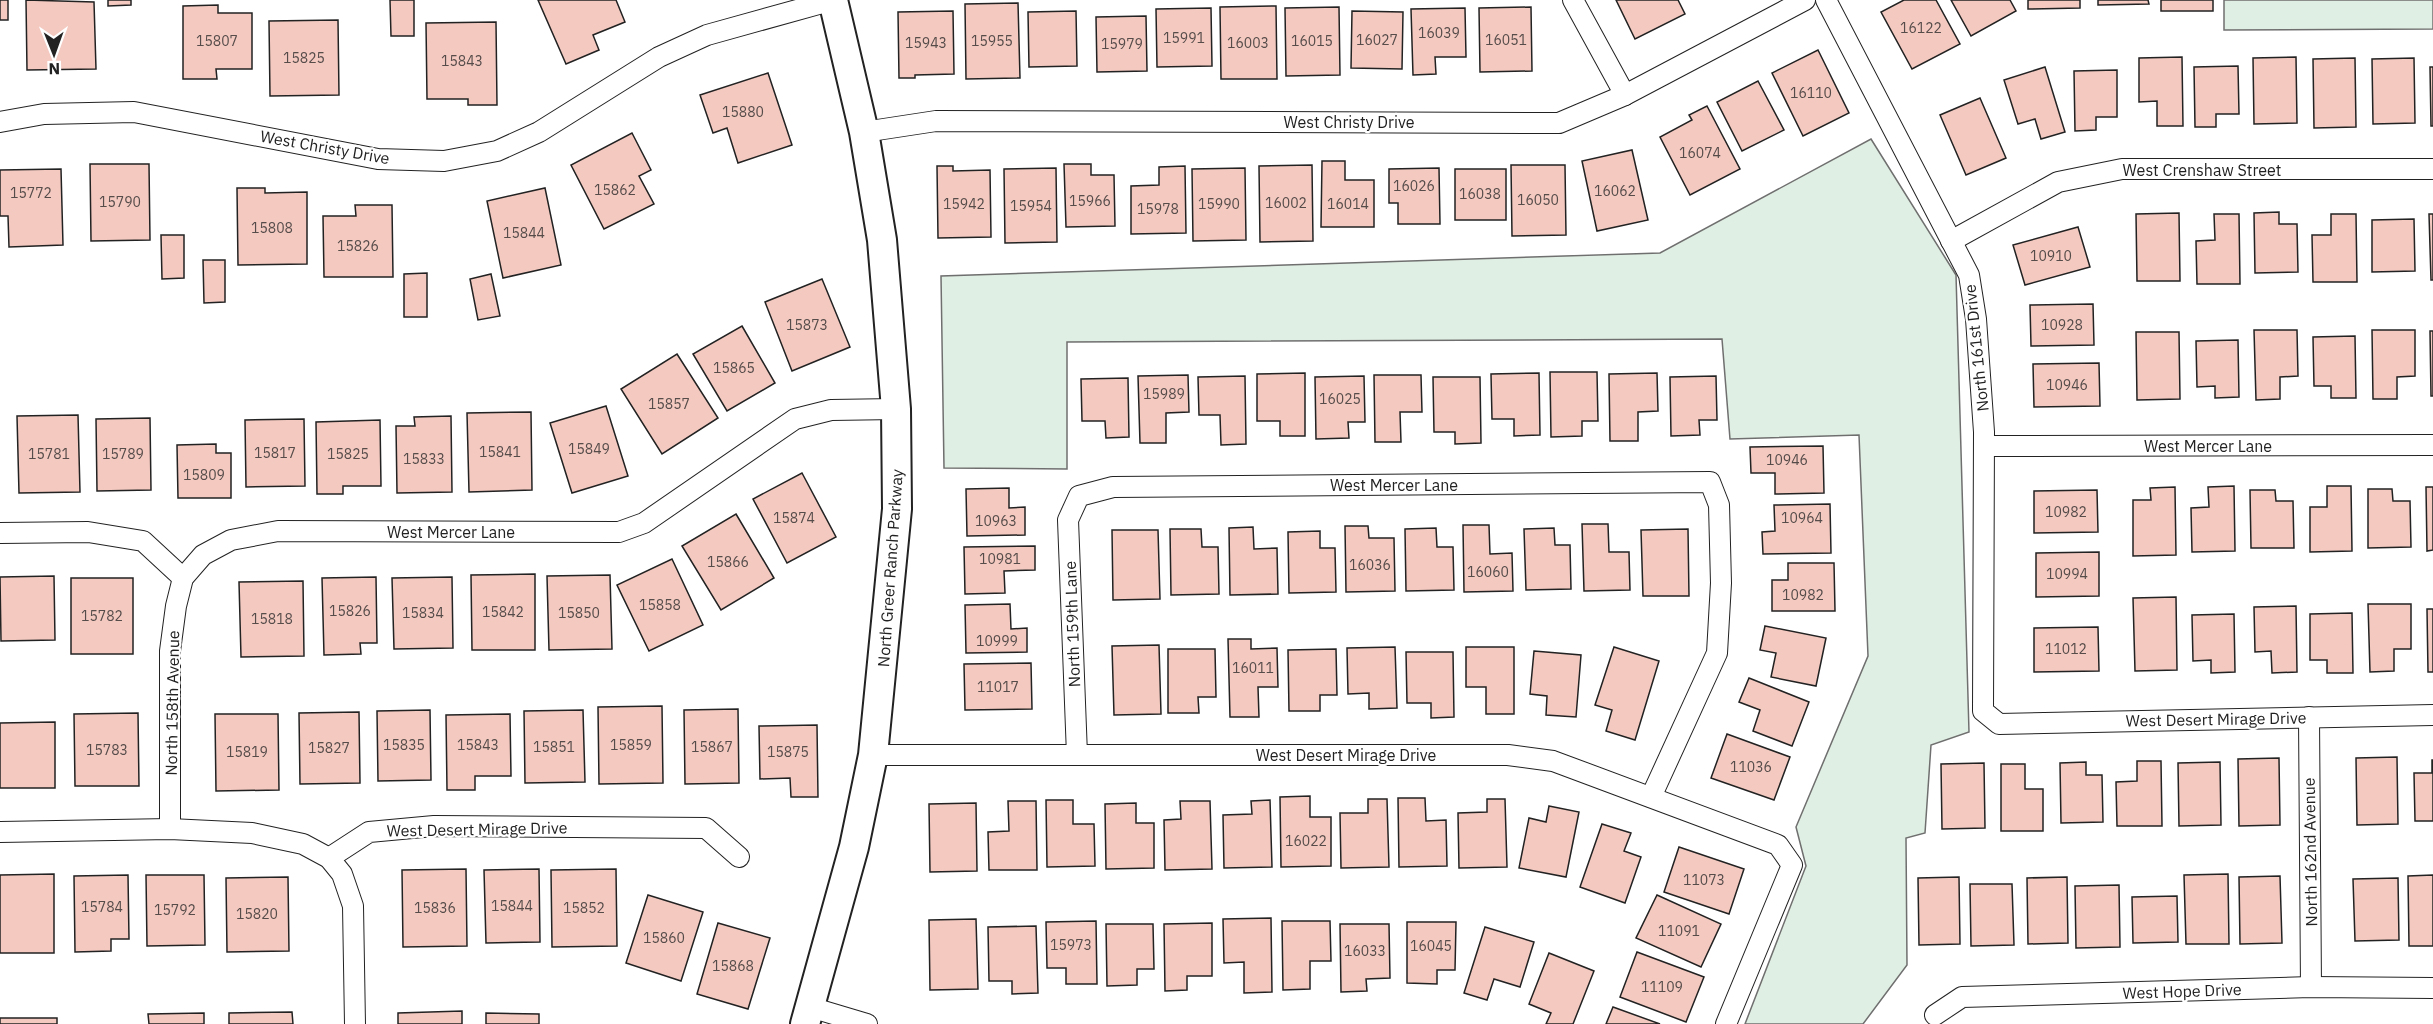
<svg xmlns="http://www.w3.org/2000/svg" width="2433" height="1024" viewBox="0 0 2433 1024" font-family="'IBM Plex Sans',sans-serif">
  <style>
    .green { fill: #e0efe3; stroke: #6f6f6f; stroke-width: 1.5 }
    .building { fill: #f3c9c0; stroke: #222; stroke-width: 1.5 }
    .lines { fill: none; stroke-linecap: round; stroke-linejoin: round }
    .street-casing { stroke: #222; stroke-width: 22 }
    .secondary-casing { stroke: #222; stroke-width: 32 }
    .street { stroke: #fff; stroke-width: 20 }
    .secondary { stroke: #fff; stroke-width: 28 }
    .labels { text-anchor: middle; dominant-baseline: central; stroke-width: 4.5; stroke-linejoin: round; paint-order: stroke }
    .number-label { font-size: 14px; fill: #564c4a }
    .street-label { font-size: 16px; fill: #222; stroke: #fff }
  </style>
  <rect width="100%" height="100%" fill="#fff"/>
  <g class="green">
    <path d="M2224,0h209v29l-209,1z"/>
    <path d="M1871,139l85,136 13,457 -38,13 -6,88 -19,5 1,127 -44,59h-118l61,-158 -10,-39 72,-171 -9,-221 -129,4 -8,-100 -655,3v127l-123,-1 -3,-192 719,-23z"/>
  </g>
  <g class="building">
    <rect x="0" y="0" width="8" height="20"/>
    <path d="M26,0l68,2 2,67 -69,1z"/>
    <path d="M108,0h23v5l-23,1z"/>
    <path d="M390,0h24v36h-23z"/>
    <path d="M538,0h78l9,22 -32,13 6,15 -33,14z"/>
    <path d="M1616,0h62l7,14 -50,25z"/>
    <path d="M1904,0h32l24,44 -48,25 -31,-57z"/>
    <path d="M1951,0h59l6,11 -45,25z"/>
    <path d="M2028,0h52v8l-52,1z"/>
    <path d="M2098,0h50l1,4 -51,1z"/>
    <rect x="2161" y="0" width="52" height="11"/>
    <path d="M1018,3l2,75 -54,1 -1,-75z"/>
    <path d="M218,5v8h34v56h-36l1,10h-34v-73z"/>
    <path d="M1276,6l1,73h-56l-1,-72z"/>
    <path d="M1339,7l1,68 -54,1 -1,-68z"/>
    <path d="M1531,7l1,64 -52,1 -1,-64z"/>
    <path d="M1211,8l1,58 -55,1 -1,-58z"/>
    <path d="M1465,8l1,49h-31l1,17 -23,1 -2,-66z"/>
    <path d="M953,11l1,63 -39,1v3h-16l-1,-66z"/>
    <path d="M1076,11l1,55 -48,1 -1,-55z"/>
    <path d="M1352,11l51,1 -1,57 -51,-1z"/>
    <path d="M1146,16l1,55 -50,1 -1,-55z"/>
    <path d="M338,20l1,75 -69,1 -1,-75z"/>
    <path d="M496,22l1,83h-29v-6h-41l-1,-76z"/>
    <path d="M1818,50l31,63 -46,23 -31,-63z"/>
    <path d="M2182,57l1,69h-26v-25l-18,1v-44z"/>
    <path d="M2296,57l1,66 -43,1 -1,-66z"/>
    <path d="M2355,58l1,69 -42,1 -1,-69z"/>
    <path d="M2414,58l1,65 -42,1 -1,-65z"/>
    <path d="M2238,66l1,48h-23v13h-21l-1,-60z"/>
    <path d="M2045,67l20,65 -24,7 -6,-20 -17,5 -14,-44z"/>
    <path d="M2430,67h3v59h-2z"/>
    <path d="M2117,70v47h-21v13l-21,1 -1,-60z"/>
    <path d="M768,73l24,72 -54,18 -11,-35 -14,5 -13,-38z"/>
    <path d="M1758,81l26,49 -42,21 -25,-49z"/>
    <path d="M1980,98l26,60 -40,17 -26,-60z"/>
    <path d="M1707,106l33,63 -50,26 -30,-58 32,-17 -3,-5z"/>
    <path d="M632,133l19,37 -12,6 15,28 -50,25 -33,-64z"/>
    <path d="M1632,150l16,70 -51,11 -15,-70z"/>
    <path d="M1322,161h23v19h29v47h-53z"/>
    <path d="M90,164h59l1,76 -59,1z"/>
    <path d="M1064,164h27v11h23l1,51 -49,1z"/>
    <path d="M1312,165l1,76 -53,1 -1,-76z"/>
    <path d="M1511,165h54l1,70 -54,1z"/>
    <path d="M937,166h16v5l37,-1 1,67 -53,1z"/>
    <path d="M1185,166l1,67 -55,1v-48l28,-1v-18z"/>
    <path d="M1056,168l1,74 -52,1 -1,-74z"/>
    <path d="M1245,168l1,72 -53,1 -1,-72z"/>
    <path d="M1439,168l1,56h-42v-21h-9v-34z"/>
    <path d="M61,169l2,76 -54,2 -1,-31h-8v-46z"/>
    <rect x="1455" y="169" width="51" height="51"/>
    <path d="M237,188h28v5l42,-1v72l-69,1z"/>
    <path d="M545,188l16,77 -58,13 -16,-77z"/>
    <path d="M355,205h37l1,72h-69l-1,-61h33z"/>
    <path d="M2279,212v12h18l1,48 -43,1 -1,-60z"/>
    <path d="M2179,213l1,68h-43l-1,-67z"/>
    <path d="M2214,214h25l1,70h-43l-1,-43 19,-1z"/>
    <path d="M2331,214h25l1,68h-44l-1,-47h19z"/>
    <path d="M2429,214h4v66h-2z"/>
    <path d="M2414,219l1,52 -43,1v-52z"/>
    <path d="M2078,227l12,40 -65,18 -12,-40z"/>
    <path d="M161,235h23v43l-22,1z"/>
    <path d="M203,260h22v42l-21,1z"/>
    <path d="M427,273v44h-23v-43z"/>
    <path d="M491,274l9,42 -22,4 -8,-41z"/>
    <path d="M822,279l28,68 -58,24 -27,-69z"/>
    <path d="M2093,304l1,41 -63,1 -1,-41z"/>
    <path d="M742,326l33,57 -48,28 -34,-57z"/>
    <path d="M2254,330h43l1,46 -18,1v22l-24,1z"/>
    <path d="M2372,330h43v46l-18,1v22h-24z"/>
    <path d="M2430,331h3v65h-2z"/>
    <path d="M2136,332h43l1,67 -43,1z"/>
    <path d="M2355,336l1,62h-25v-12h-17l-1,-49z"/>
    <path d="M2238,340l1,57 -24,1v-12l-18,1 -1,-46z"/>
    <path d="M677,354l41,64 -56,36 -41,-65z"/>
    <path d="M2099,363l1,43 -66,1 -1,-43z"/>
    <path d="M1550,372h47l1,49h-16v15l-31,1z"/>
    <path d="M1305,373v63h-25v-15h-23v-47z"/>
    <path d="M1539,373l1,62 -26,1v-17h-22l-1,-45z"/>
    <path d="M1657,373l1,38 -20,1v29h-28l-1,-67z"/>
    <path d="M1188,375l1,37 -23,1v30h-26l-2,-67z"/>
    <path d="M1374,375h47l1,37h-22l1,30h-26z"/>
    <path d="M1245,376l1,68 -25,1 -1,-30h-21l-1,-38z"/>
    <path d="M1364,376l1,46h-17l1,16 -33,1 -1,-62z"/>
    <path d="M1716,376l1,44h-18l1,15 -29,1 -1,-59z"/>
    <path d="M1433,377h47l1,66 -26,1v-12h-21z"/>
    <path d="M1128,378l1,59 -23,1 -1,-17h-23l-1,-42z"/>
    <path d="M606,406l22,70 -56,17 -22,-70z"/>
    <path d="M531,412l1,78 -63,2 -2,-79z"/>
    <path d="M78,415l2,77 -61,1 -2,-77z"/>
    <path d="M451,416l1,76 -55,1 -1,-67h19l-1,-9z"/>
    <path d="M150,418l1,72 -54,1 -1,-72z"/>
    <path d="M304,419l1,67 -59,1 -1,-67z"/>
    <path d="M380,420l1,66h-38v8h-26l-1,-72z"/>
    <path d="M216,444v9h15v45h-53l-1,-53z"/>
    <path d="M1823,446l1,47 -49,1v-21h-24l-1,-26z"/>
    <path d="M802,473l34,64 -49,26 -34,-64z"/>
    <path d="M2234,486l1,65 -43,1 -1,-44 18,-1 -1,-20z"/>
    <path d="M2327,486h24l1,65 -42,1v-45h17z"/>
    <path d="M2175,487l1,68 -43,1v-56h18l-1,-12z"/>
    <path d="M2426,487h7v63l-6,1z"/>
    <path d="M1009,488v20l16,-1v28l-58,1 -1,-47z"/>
    <path d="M2368,489h24l1,12h17l1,46 -43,1z"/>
    <path d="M2097,490l1,42 -64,1v-42z"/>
    <path d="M2250,490h25l1,11h17l1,47h-43z"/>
    <path d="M1830,504l1,49 -68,1 -1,-22 13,-1 -1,-26z"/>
    <path d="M736,514l38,64 -53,32 -39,-64z"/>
    <path d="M1582,524h26l1,28h20l1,38 -46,1z"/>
    <path d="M1463,525h26l1,29 22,-1 1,38 -49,1z"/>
    <path d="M1345,526h23l1,12h25l1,53 -49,1z"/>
    <path d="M1253,527l1,22 23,-1 1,46 -48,1 -1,-67z"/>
    <path d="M1436,528l1,19h16l1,43 -48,1 -1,-62z"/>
    <path d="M1554,528l1,17h15l1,44 -45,1 -2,-61z"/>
    <path d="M1170,529h31l1,18h16l1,47 -48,1z"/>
    <path d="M1688,529l1,67h-46l-2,-66z"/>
    <path d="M1112,530h46l2,69 -47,1z"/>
    <path d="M1320,531v17h15l1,44 -47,1 -1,-61z"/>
    <path d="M1035,546v24l-31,1 1,22 -40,1 -1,-47z"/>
    <path d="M2099,552v44l-63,1v-44z"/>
    <path d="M672,559l31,66 -54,26 -32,-66z"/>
    <path d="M1788,563h46l1,48h-63v-31h16z"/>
    <path d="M535,574v76h-63l-1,-75z"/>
    <path d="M610,575l2,74 -63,1 -2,-74z"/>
    <path d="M54,576l1,64 -54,1 -1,-64z"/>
    <path d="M376,577l1,66h-17l1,11 -37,1 -2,-77z"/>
    <path d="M452,577l1,71 -59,1 -2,-71z"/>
    <rect x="71" y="578" width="62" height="76"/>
    <path d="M303,581l1,75 -63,1 -2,-75z"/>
    <path d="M2176,597l1,73 -42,1 -2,-73z"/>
    <path d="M1010,604l1,25 16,-1v24l-61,1 -1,-48z"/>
    <path d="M2368,604h43v45h-17v22l-24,1z"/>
    <path d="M2296,606l1,66 -25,1 -1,-22 -16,1 -1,-45z"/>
    <path d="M2427,609h6v63h-5z"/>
    <path d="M2352,613l1,60h-26v-13h-17v-46z"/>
    <path d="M2234,614l1,58 -24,1v-13l-18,1 -1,-46z"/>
    <path d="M1765,626l61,12 -10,48 -45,-9 5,-24 -16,-3z"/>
    <path d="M2098,627l1,44 -65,1v-44z"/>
    <path d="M1228,639h23v10l26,-1 1,39h-20l1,30h-29z"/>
    <path d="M1159,645l2,69 -47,1 -2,-69z"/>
    <path d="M1395,647l2,61 -28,1v-16l-21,1 -1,-46z"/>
    <path d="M1466,647h48v67h-28v-27h-20z"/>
    <path d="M1614,647l45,14 -24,79 -29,-9 6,-21 -17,-5z"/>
    <path d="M1168,649h47l1,48h-18l1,16h-31z"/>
    <path d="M1336,649l1,46h-17v16h-31l-1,-61z"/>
    <path d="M1534,651l47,4 -5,62 -30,-2 1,-19 -17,-2z"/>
    <path d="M1406,652h47l1,65 -23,1v-15h-24z"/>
    <path d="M1031,663l1,46 -67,1 -1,-46z"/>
    <path d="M1749,678l60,24 -17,44 -39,-15 7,-21 -21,-8z"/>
    <path d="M662,706l1,77 -64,1 -1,-77z"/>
    <path d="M738,709l1,74 -54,1 -1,-74z"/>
    <path d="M430,710l1,70 -53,1 -1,-70z"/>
    <path d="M583,710l2,72 -60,1 -1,-72z"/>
    <path d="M359,712l1,71 -60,1 -1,-71z"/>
    <path d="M138,713l1,73h-64l-1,-72z"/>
    <path d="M215,714h63l1,76 -63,1z"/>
    <path d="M510,714l1,62h-36v14h-28l-1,-75z"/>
    <path d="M55,722v66h-55v-65z"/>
    <path d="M817,725l1,72h-27l-1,-19 -30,1 -1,-53z"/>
    <path d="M1727,734l63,23 -16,43 -63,-22z"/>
    <path d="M2397,757l1,67 -41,1 -1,-67z"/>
    <path d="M2279,758l1,67 -41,1 -1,-67z"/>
    <path d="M2432,760h1v61h-18l-1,-48h18z"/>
    <path d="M2137,761h24l1,65h-45l-1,-44 21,-1z"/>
    <path d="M2086,762v13h16l1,47 -42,1 -1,-60z"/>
    <path d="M2220,762l1,63 -42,1 -1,-63z"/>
    <path d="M1984,763l1,65 -43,1 -1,-65z"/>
    <path d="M2001,764h24v25h18v42h-42z"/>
    <path d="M1310,796v21h21v49l-50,1 -1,-70z"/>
    <path d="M1398,798h27l1,23 20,-1 1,46 -48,1z"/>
    <path d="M1368,799h19l2,68 -48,1 -1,-55h28z"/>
    <path d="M1487,799h18l2,68 -48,1 -1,-55 29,-1z"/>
    <path d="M1046,800h27v24h21l1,42 -48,1z"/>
    <path d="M1270,800l2,67 -48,1 -1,-53 29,-1 -1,-13z"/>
    <path d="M1008,801h28l1,69h-48l-1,-38 21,-1z"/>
    <path d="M1180,801h30l2,68 -47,1 -1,-50 17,-1z"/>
    <path d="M976,803l1,68 -47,1 -1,-68z"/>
    <path d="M1136,803v20h18v45l-48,1 -1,-65z"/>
    <path d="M1549,806l30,6 -13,65 -47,-9 10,-50 17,4z"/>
    <path d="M1602,824l29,9 -7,18 17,6 -16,46 -45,-16z"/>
    <path d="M1679,847l65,22 -15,45 -65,-22z"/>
    <path d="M466,869l1,77 -64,1 -1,-77z"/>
    <path d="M539,869l1,73 -54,1 -2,-73z"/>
    <path d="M616,869l1,77 -65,1 -1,-77z"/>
    <path d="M54,874v79h-54v-78z"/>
    <path d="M2228,874l1,70h-43l-2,-69z"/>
    <path d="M128,875l1,64h-18v12l-36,1 -1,-76z"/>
    <path d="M146,875h58l1,70 -58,1z"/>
    <path d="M2433,875v71h-24l-1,-70z"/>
    <path d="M2280,876l2,67 -42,1 -1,-67z"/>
    <path d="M288,877l1,74 -62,1 -1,-74z"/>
    <path d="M1959,877l1,67 -41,1 -1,-67z"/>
    <path d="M2067,877l1,66 -40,1 -1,-66z"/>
    <path d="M2398,878l1,62 -44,1 -2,-62z"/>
    <path d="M1970,884h42l2,61 -43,1z"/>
    <path d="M2119,885l1,62 -44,1 -1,-62z"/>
    <path d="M648,895l55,17 -22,69 -55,-18z"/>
    <path d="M1657,895l64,29 -20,43 -65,-29z"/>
    <path d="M2177,896l1,46 -45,1 -1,-46z"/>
    <path d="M1271,918l1,74 -28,1v-31l-20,1 -1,-44z"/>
    <path d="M976,919l2,70 -48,1 -1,-70z"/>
    <path d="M1096,921l1,63h-31v-16h-19l-1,-46z"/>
    <path d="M1282,921h48l1,40h-21v28l-27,1z"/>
    <path d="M1407,922h49l-1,48h-18v14l-30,-1z"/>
    <path d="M718,923l52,15 -22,71 -51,-15z"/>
    <path d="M1212,923v53h-25v14l-22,1 -1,-67z"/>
    <path d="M1106,924h47l1,45h-17v16l-30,1z"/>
    <path d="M1340,924h49l1,54 -24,1 1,12 -26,1z"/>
    <path d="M1036,926l2,67 -26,1v-13h-23l-1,-54z"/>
    <path d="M1485,927l49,15 -14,45 -26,-8 -7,21 -23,-7z"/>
    <path d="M1637,952l67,25 -18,45 -66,-25z"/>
    <path d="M1549,953l45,18 -21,53h-27l5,-11 -22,-9z"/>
    <path d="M1613,1007l47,17h-54z"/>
    <path d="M462,1011v13h-64v-11z"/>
    <path d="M292,1012l1,12h-64v-11z"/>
    <path d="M204,1013v11h-55l-1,-10z"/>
    <path d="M486,1013l53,1v10h-53z"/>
    <rect x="0" y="1018" width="57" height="6"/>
  </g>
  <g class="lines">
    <g class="street-casing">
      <g id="street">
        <path d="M1573,0l52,95"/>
        <path d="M1826,0l143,275 7,44 8,113 -1,279 16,13 434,-9"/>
        <path d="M0,122l44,-8 90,-2 244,47 66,2 53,-10 42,-19 120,-75 48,-22 126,-35"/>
        <path d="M864,132l72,-11 623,2 66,-28 180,-95"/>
        <path d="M1951,241l107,-59 64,-13h311"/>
        <path d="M1984,446l449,-1"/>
        <path d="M0,533l88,-1 55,9 40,37"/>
        <path d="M2309,717l2,270"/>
        <path d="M873,755h635l45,6 225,84 14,20 -66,159"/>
        <path d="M1077,755l-9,-235 11,-24 34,-9 597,-5 9,23 2,78 -4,70 -66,144"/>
        <path d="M170,829v-178l6,-45 7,-28 20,-23 28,-15 47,-9 341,1 25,-9 151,-104 36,-9 65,-1"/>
        <path d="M0,832l170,-3 82,4 51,11 26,14 13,16 11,32 2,118"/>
        <path d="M329,858l40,-26 65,-6 272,2 33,29"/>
        <path d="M810,1007l57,17"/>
        <path d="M1935,1015l27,-18 349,-10 122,1"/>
      </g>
    </g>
    <g class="secondary-casing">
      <path id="secondary" d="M805,1024l49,-177 19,-92 24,-246 -1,-100 -14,-169 -18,-108 -31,-132"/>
    </g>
    <use href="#street" class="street"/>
    <use href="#secondary" class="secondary"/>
  </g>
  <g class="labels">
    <g class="number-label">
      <text x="1921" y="28">16122</text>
      <text x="1439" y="33">16039</text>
      <text x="1184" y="38">15991</text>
      <text x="1377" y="40">16027</text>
      <text x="1506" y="40">16051</text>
      <text x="217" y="41">15807</text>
      <text x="992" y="41">15955</text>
      <text x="1312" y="41">16015</text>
      <text x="926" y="43">15943</text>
      <text x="1248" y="43">16003</text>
      <text x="1122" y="44">15979</text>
      <text x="304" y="58">15825</text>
      <text x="462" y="61">15843</text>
      <text x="1811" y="93">16110</text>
      <text x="743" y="112">15880</text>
      <text x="1700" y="153">16074</text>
      <text x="1414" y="186">16026</text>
      <text x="615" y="190">15862</text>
      <text x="1615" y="191">16062</text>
      <text x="31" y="193">15772</text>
      <text x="1480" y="194">16038</text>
      <text x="1538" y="200">16050</text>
      <text x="1090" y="201">15966</text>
      <text x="120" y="202">15790</text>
      <text x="1286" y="203">16002</text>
      <text x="964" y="204">15942</text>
      <text x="1219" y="204">15990</text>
      <text x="1348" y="204">16014</text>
      <text x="1031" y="206">15954</text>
      <text x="1158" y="209">15978</text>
      <text x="272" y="228">15808</text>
      <text x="524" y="233">15844</text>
      <text x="358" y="246">15826</text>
      <text x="2051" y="256">10910</text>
      <text x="807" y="325">15873</text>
      <text x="2062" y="325">10928</text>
      <text x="734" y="368">15865</text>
      <text x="2067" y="385">10946</text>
      <text x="1164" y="394">15989</text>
      <text x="1340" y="399">16025</text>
      <text x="669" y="404">15857</text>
      <text x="589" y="449">15849</text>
      <text x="500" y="452">15841</text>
      <text x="275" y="453">15817</text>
      <text x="49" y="454">15781</text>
      <text x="123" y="454">15789</text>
      <text x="348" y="454">15825</text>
      <text x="424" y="459">15833</text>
      <text x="1787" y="460">10946</text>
      <text x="204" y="475">15809</text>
      <text x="2066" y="512">10982</text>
      <text x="794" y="518">15874</text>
      <text x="1802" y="518">10964</text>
      <text x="996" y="521">10963</text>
      <text x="1000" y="559">10981</text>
      <text x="728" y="562">15866</text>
      <text x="1370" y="565">16036</text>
      <text x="1488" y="572">16060</text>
      <text x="2067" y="574">10994</text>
      <text x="1803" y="595">10982</text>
      <text x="660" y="605">15858</text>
      <text x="350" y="611">15826</text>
      <text x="503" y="612">15842</text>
      <text x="423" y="613">15834</text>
      <text x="579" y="613">15850</text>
      <text x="102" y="616">15782</text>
      <text x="272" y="619">15818</text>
      <text x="997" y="641">10999</text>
      <text x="2066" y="649">11012</text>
      <text x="1253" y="668">16011</text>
      <text x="998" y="687">11017</text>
      <text x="404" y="745">15835</text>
      <text x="478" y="745">15843</text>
      <text x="631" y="745">15859</text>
      <text x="554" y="747">15851</text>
      <text x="712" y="747">15867</text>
      <text x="329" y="748">15827</text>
      <text x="107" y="750">15783</text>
      <text x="247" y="752">15819</text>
      <text x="788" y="752">15875</text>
      <text x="1751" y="767">11036</text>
      <text x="1306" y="841">16022</text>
      <text x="1704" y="880">11073</text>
      <text x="512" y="906">15844</text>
      <text x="102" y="907">15784</text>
      <text x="435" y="908">15836</text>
      <text x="584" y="908">15852</text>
      <text x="175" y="910">15792</text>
      <text x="257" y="914">15820</text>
      <text x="1679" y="931">11091</text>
      <text x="664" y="938">15860</text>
      <text x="1071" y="945">15973</text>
      <text x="1431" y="946">16045</text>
      <text x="1365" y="951">16033</text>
      <text x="733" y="966">15868</text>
      <text x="1662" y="987">11109</text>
    </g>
    <g class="street-label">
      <text x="1349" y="122">West Christy Drive</text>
      <text transform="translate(325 147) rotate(10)">West Christy Drive</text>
      <text x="2202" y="170">West Crenshaw Street</text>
      <text transform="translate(1976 348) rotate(-96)">North 161st Drive</text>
      <text x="2208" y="446">West Mercer Lane</text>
      <text x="1394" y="485">West Mercer Lane</text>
      <text x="451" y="532">West Mercer Lane</text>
      <text transform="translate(890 568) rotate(-86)">North Greer Ranch Parkway</text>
      <text transform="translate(1072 624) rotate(-92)">North 159th Lane</text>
      <text transform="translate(172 703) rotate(-89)">North 158th Avenue</text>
      <text transform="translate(2216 719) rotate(-1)">West Desert Mirage Drive</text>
      <text x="1346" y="755">West Desert Mirage Drive</text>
      <text transform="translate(477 829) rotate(-1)">West Desert Mirage Drive</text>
      <text transform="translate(2310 852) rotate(-91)">North 162nd Avenue</text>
      <text transform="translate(2182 991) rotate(-2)">West Hope Drive</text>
    </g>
  </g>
  <g transform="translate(54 54) rotate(179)" stroke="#ffffff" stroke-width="4.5" paint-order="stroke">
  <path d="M0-4.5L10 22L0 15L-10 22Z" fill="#222222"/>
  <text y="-9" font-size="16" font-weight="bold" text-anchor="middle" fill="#222222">N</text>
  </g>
</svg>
